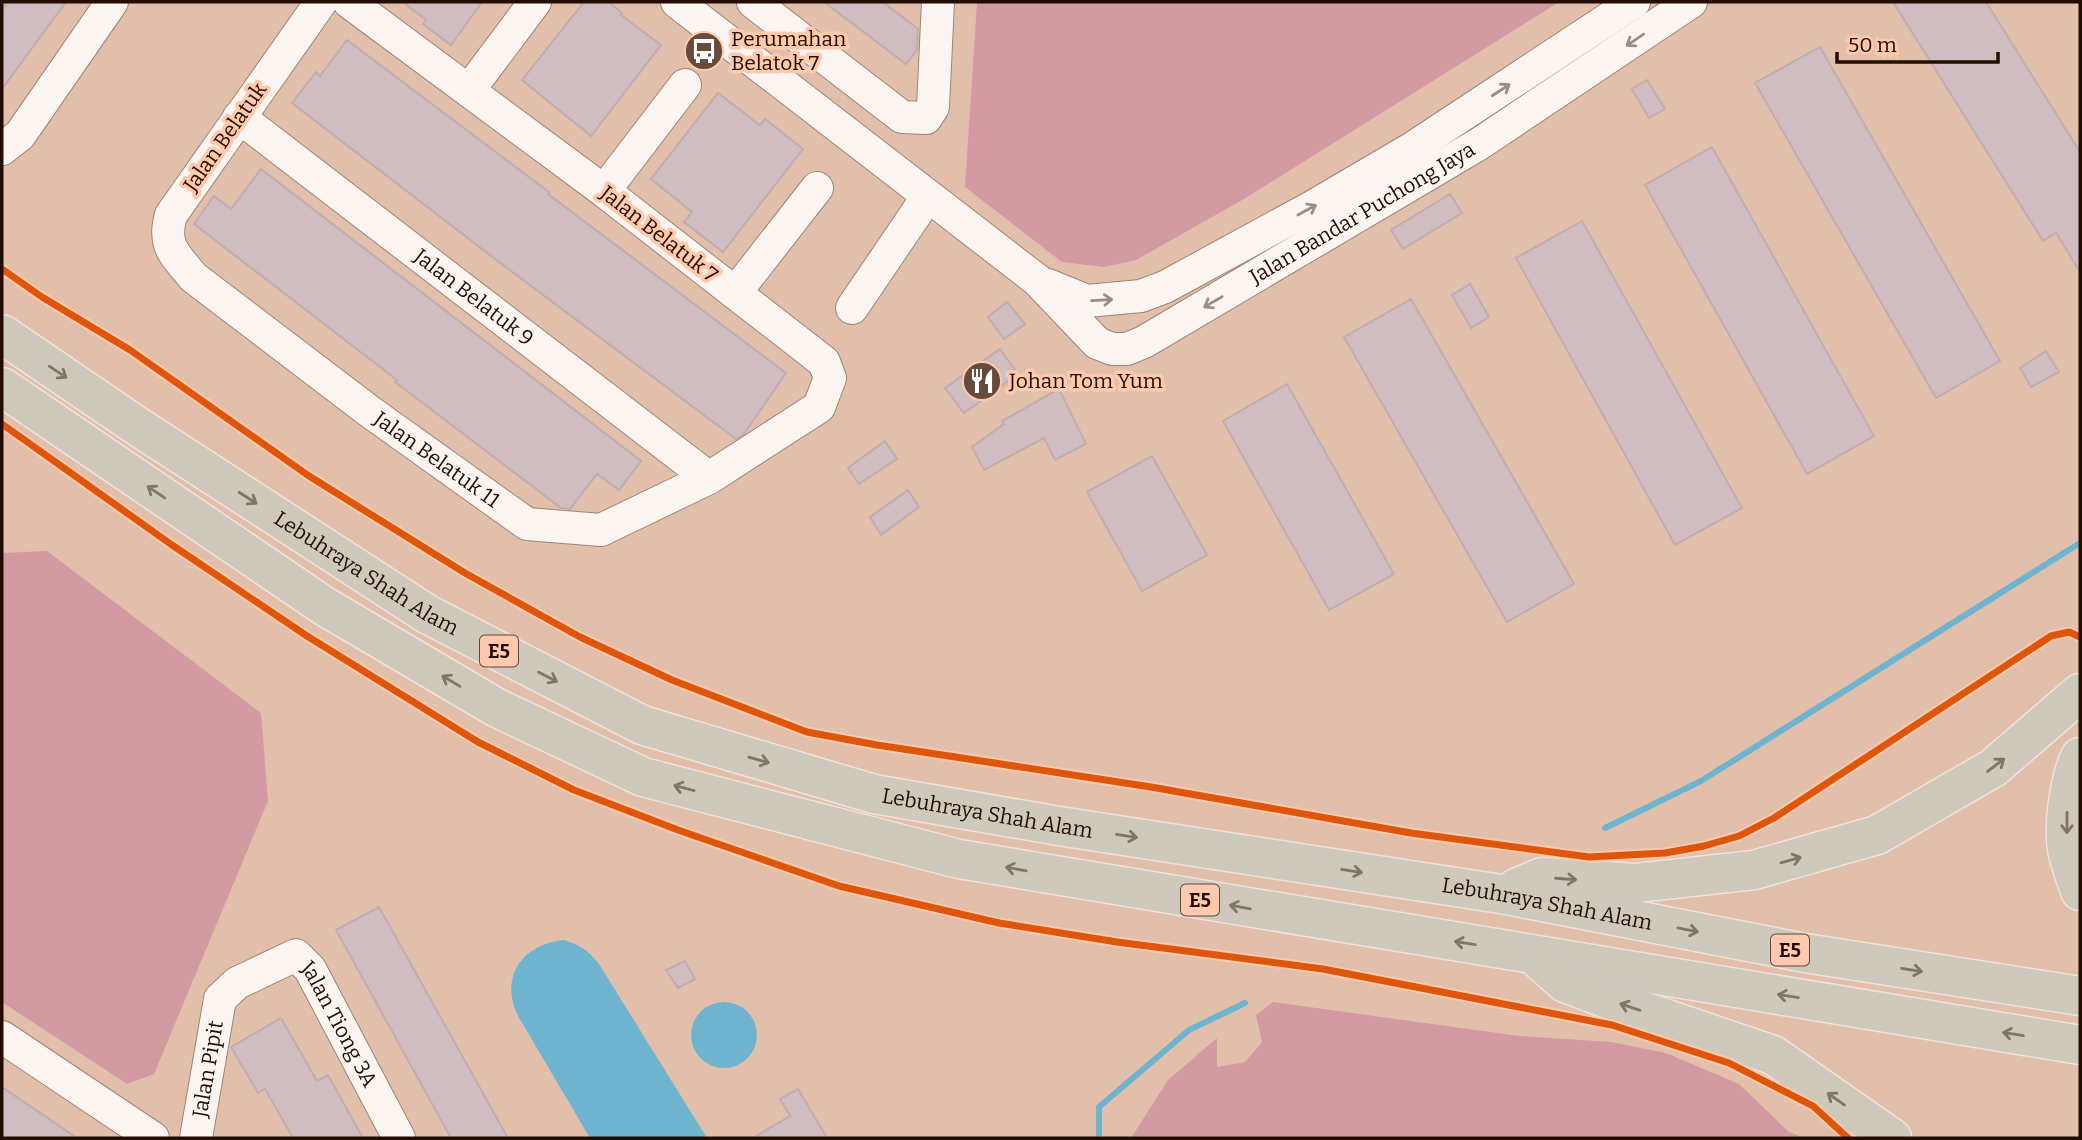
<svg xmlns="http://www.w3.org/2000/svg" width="2082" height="1140" viewBox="0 0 2082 1140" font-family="Bitter,serif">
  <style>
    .green { fill: #d39aa4 }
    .water { fill: #6eb4cf }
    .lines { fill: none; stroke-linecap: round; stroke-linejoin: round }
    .stream { stroke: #6eb4cf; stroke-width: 6 }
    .building { fill: #cfbdc1; stroke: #bfadb0; stroke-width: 2 }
    .minor-casing { stroke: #9e8474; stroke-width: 34 }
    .highway-casing { stroke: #f2e2d9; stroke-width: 41 }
    .minor { stroke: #fbf5f2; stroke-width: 32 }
    .highway { stroke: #cec8bd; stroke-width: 38 }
    .cycleway-casing { stroke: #fec9ac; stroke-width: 11 }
    .cycleway { stroke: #de550c; stroke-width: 7 }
    .oneway { stroke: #9a8d86 }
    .oneway2 { stroke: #817469 }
    .labels { text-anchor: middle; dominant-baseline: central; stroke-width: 7; stroke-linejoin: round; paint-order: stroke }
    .shield { fill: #fec9ac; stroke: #654535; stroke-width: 2 }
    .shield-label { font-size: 19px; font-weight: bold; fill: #230d02 }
    .poi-label { font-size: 21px; fill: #230d02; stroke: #fec9ac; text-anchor: start }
    .street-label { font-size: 21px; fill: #230d02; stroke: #fec9ac }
  </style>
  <rect width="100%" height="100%" fill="#e2bfab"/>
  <g class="green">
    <path d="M977,2h582l-315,197 -108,61 -32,7 -42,-5 -97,-75z"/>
    <path d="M47,551l214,162 7,88 -114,273 -27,10 -125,-82v-449z"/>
    <path d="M1273,1002l246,34 92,6 55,11 73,31 50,48 16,6h-674l37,-58 49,-42v29l28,-5 17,-20 -6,-27z"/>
  </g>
  <g class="water">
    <path d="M564,940c16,5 25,11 35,24l108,174h-117l-72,-122c-19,-39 4,-72 46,-76z"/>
    <circle cx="724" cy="1035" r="33"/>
  </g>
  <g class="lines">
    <g class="stream">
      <path d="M1605,828l96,-47 379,-238"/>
      <path d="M1099,1138v-31l90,-77 56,-27"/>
    </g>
  </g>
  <g class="building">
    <path d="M8,2h58l-64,87v-79z"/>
    <path d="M403,2h79l-31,43 -28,-21 3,-4z"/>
    <path d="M584,2h25l13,11 -1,2 40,30 -70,91 -69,-56z"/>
    <path d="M824,2h59l35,27 -1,21 -11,14z"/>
    <path d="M1893,2h93l94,150v120l-24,-39 -13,8z"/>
    <path d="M347,40l202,152 -1,2 238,179 -42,61 -8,5 -237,-177 -207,-159 24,-31 4,4z"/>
    <path d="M1820,47l180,314 -64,37 -181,-315z"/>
    <path d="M1647,80l18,29 -16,9 -17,-29z"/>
    <path d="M718,93l42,32 5,-6 38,30 -80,103 -39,-30 8,-10 -41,-33z"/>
    <path d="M1712,147l162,289 -67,38 -162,-289z"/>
    <path d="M261,169l380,292 -22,29 -22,-16 -27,35 -9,-1 -166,-126 2,-2 -203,-156 20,-28 17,13z"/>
    <path d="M1450,194l12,19 -59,36 -12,-19z"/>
    <path d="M1582,221l160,287 -67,37 -159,-287z"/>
    <path d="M1470,284l19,33 -18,11 -19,-33z"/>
    <path d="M1411,299l163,285 -67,38 -163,-285z"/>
    <path d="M1007,302l18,22 -21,15 -16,-22z"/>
    <path d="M1000,349l18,25 -54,39 -19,-25z"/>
    <path d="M2046,351l13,21 -28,15 -11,-19z"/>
    <path d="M1287,384l107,190 -65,36 -106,-189z"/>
    <path d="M1059,389l27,55 -31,16 -11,-22 -60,32 -12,-23 32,-23 -2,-3z"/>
    <path d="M885,441l12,18 -38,25 -11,-16z"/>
    <path d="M1152,456l55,99 -65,36 -55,-99z"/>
    <path d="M908,490l11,17 -38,28 -11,-18z"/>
    <path d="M379,907l129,231h-57l-115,-208z"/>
    <path d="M685,961l10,18 -17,9 -12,-18z"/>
    <path d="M281,1018l36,63 11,-6 35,63h-70l-28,-49 -7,4 -27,-46z"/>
    <path d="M2,1087l75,51h-75z"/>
    <path d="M798,1089l29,49h-74l37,-22 -10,-17z"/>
  </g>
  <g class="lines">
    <g class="minor-casing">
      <g id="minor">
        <path id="s1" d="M321,2l-150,213c-9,31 4,39 22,62l176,134 158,113 74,6 108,-52 110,-71 11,-29 -6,-16 -220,-171 -255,-189"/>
        <path id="s2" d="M677,2l360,278 60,63 15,6h15l17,-7 335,-198 212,-142"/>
        <path d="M753,2l149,115 24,1 7,-11 5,-105"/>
        <path d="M469,90l66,-88"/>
        <path id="s3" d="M239,117l470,361"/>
        <path d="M2,149l18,-14 92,-133"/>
        <path d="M604,191l81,-106"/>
        <path d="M1048,285l39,16 54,-5 24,-9 147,-80 99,-58 223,-147"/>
        <path d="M735,293l82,-105"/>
        <path d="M852,308l76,-112"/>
        <path d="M2,1037l151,101"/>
        <path id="s4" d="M196,1138l24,-139 17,-16 59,-28 14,14 89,169"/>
      </g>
    </g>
    <g class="highway-casing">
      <g id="highway">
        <path id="s5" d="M2,334l135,92 290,188 215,111 232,69 185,32 442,68 304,59 275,43"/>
        <path d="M2,387l322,219 173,102 146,69 316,82 1121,186"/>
        <path d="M2080,757c-11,23 -18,72 -12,97 3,12 8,25 12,37"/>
        <path d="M1516,888l26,-11 94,6 118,-13 123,-35 116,-67 87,-75"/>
        <path d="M1539,960l26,23 40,15 168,57 119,83"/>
      </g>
    </g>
    <use href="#minor" class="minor"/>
    <use href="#highway" class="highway"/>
    <g class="cycleway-casing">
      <g id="cycleway">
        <path d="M2,269l40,28 88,53 179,126 156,97 115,64 92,43 135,52 70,13 274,42 260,46 178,24 76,-4 39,-7 35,-10 35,-18 277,-182 18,-4 11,5"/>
        <path d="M2,424l170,121 135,91 171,106 96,48 104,40 161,56 160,37 118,19 206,27 289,56 117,38 84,43 35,32"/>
      </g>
    </g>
    <use href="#cycleway" class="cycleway"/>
  </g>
  <defs><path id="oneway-shaft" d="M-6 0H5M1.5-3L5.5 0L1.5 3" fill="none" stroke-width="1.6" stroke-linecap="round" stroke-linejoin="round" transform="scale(1.75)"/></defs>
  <g class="oneway">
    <use href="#oneway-shaft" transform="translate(1635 40) rotate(146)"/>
    <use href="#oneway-shaft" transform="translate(1501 90) rotate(-33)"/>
    <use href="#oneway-shaft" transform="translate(1307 210) rotate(-29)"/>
    <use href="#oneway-shaft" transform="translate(1102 300) rotate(-3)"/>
    <use href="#oneway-shaft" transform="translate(1213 302) rotate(150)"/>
  </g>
  <g class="oneway2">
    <use href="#oneway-shaft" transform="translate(58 372) rotate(34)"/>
    <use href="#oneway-shaft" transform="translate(156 492) rotate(-146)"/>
    <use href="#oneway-shaft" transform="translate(248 498) rotate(33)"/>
    <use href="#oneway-shaft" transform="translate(548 677) rotate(27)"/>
    <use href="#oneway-shaft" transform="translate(451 681) rotate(-149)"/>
    <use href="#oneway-shaft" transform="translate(759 760) rotate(16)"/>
    <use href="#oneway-shaft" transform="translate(1996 765) rotate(-37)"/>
    <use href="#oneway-shaft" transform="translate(684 788) rotate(-165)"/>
    <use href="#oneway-shaft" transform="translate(2067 823) rotate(90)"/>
    <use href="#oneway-shaft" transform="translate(1127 836) rotate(9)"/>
    <use href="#oneway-shaft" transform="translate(1791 860) rotate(-16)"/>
    <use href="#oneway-shaft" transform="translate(1016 869) rotate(-170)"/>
    <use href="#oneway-shaft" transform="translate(1352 871) rotate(9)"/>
    <use href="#oneway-shaft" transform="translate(1566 879) rotate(4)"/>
    <use href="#oneway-shaft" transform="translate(1240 907) rotate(-170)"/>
    <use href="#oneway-shaft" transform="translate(1688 930) rotate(11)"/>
    <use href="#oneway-shaft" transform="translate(1465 943) rotate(-171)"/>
    <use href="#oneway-shaft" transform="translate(1912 970) rotate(9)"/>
    <use href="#oneway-shaft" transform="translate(1788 996) rotate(-171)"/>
    <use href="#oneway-shaft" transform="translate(1630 1007) rotate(-161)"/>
    <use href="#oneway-shaft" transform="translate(2013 1034) rotate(-171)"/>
    <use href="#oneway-shaft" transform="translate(1836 1099) rotate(-145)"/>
  </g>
  <defs>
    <g id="bus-disc" transform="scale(2.0125)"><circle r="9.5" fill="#664b3d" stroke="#fec9ac"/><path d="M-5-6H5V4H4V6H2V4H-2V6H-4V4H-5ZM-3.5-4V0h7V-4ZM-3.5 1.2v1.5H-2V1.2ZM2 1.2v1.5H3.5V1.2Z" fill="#fff"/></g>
    <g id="restaurant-disc" transform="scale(2.0125)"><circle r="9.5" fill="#664b3d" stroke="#fec9ac"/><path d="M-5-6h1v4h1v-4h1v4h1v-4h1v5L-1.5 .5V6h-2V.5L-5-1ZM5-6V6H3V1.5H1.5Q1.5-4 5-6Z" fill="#fff"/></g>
  </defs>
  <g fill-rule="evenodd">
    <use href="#bus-disc" x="704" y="51"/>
    <use href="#restaurant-disc" x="982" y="381"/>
  </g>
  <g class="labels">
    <g class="shield">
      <rect x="480" y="635.5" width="38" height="31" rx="5"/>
      <rect x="1181" y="884.5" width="38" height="31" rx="5"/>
      <rect x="1771" y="934.5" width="38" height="31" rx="5"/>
    </g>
    <g class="shield-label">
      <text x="499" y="651">E5</text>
      <text x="1200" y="900">E5</text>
      <text x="1790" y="950">E5</text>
    </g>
    <g class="poi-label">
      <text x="731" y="39">Perumahan<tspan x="731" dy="24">Belatok 7</tspan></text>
      <text x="1009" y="381">Johan Tom Yum</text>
    </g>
    <g class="street-label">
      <text transform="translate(225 137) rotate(-55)">Jalan Belatuk</text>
      <text stroke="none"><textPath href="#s2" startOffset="845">Jalan Bandar Puchong Jaya</textPath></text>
      <text transform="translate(659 234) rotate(38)">Jalan Belatuk 7</text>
      <text stroke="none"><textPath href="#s3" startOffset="296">Jalan Belatuk 9</textPath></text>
      <text stroke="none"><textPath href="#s1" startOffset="635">Jalan Belatuk 11</textPath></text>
      <text stroke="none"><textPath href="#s5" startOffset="436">Lebuhraya Shah Alam</textPath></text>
      <text stroke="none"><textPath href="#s5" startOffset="1108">Lebuhraya Shah Alam</textPath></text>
      <text stroke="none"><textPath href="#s5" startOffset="1675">Lebuhraya Shah Alam</textPath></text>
      <text stroke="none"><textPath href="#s4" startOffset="312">Jalan Tiong 3A</textPath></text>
      <text stroke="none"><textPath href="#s4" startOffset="70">Jalan Pipit</textPath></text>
    </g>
  </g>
  <rect width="2082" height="1140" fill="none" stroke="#230d02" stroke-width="7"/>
  <path d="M1837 52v10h161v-10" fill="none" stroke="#230d02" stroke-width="3.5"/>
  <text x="1848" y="52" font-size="21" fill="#230d02" stroke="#fec9ac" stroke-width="5" paint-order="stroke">50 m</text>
</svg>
